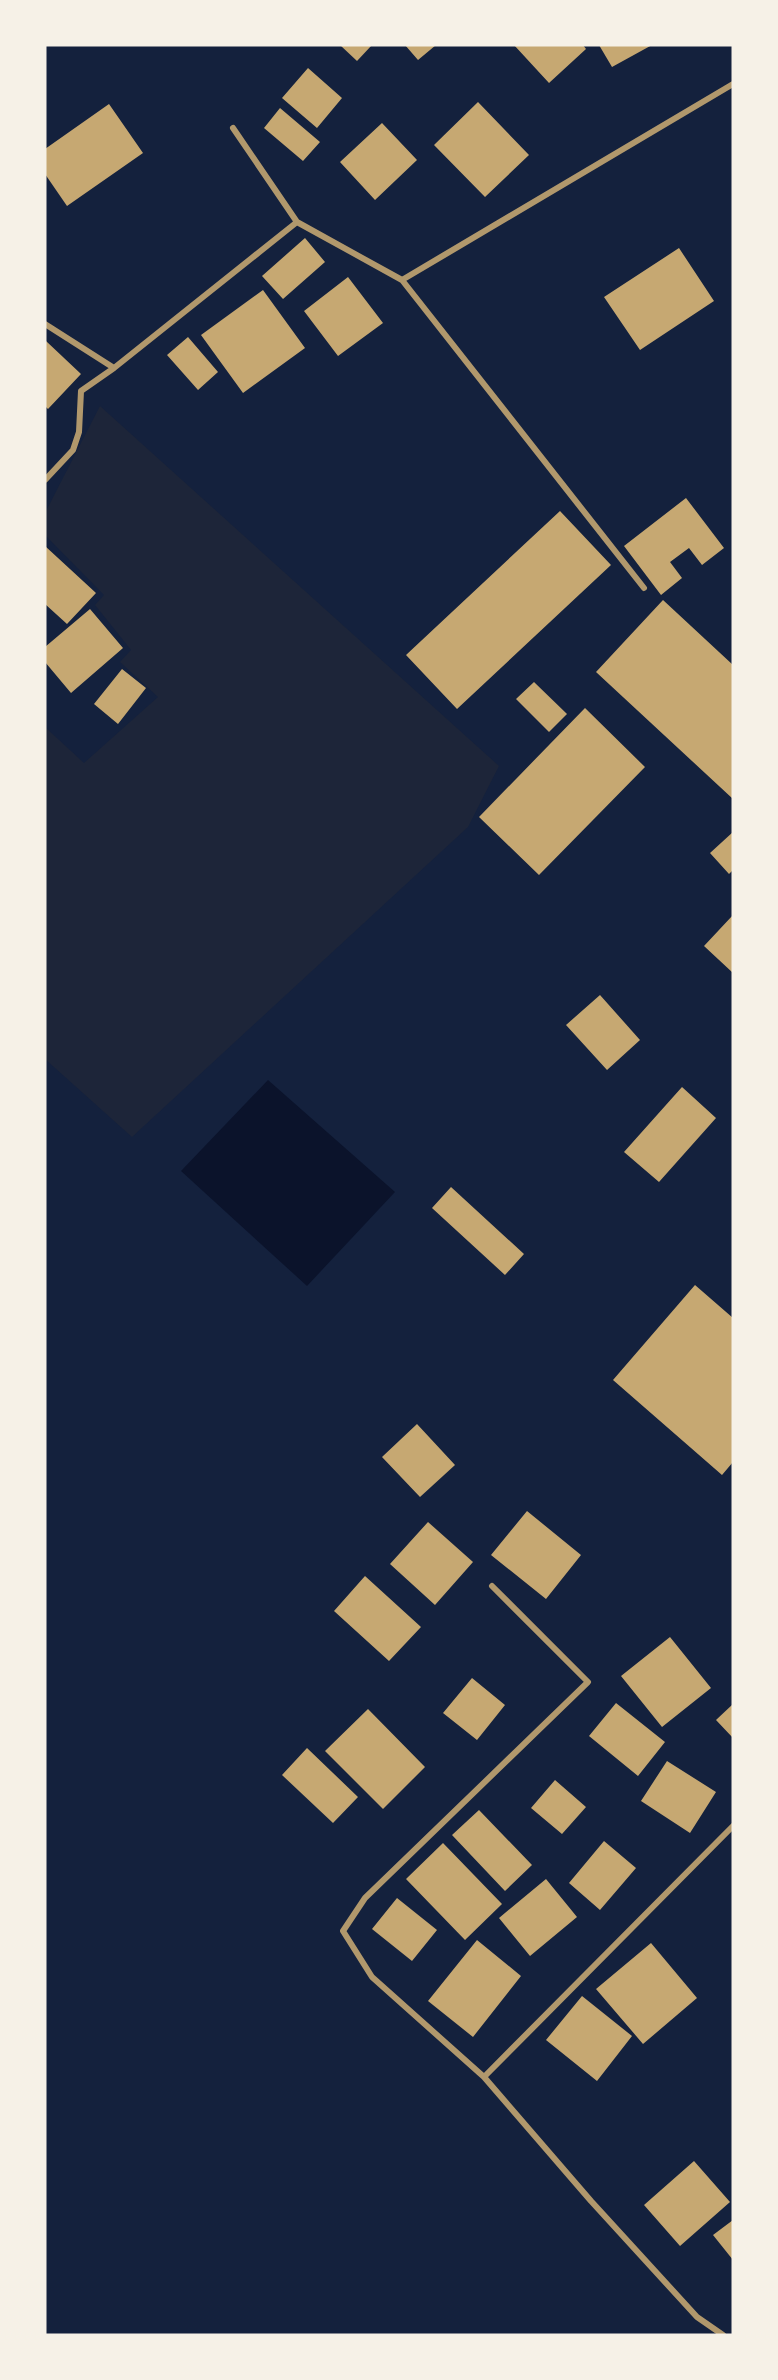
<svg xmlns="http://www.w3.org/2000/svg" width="778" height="2380" font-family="'Open Sans',sans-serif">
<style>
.green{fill:#1d2539}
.water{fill:#0b132b}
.building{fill:#c6a872}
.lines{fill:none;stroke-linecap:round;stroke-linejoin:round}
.minor{stroke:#b1986c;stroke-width:6}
</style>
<rect width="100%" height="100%" fill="#14213d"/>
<path class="green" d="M100 406 499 766 468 827 132 1137 45 1059V727L84 763 158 697 120 662 131 650 95 605 104 595 45 535V513Z"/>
<path class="water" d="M268 1080 395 1192 307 1286 181 1171Z"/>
<path class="building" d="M340 45H372L357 61Z
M405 45H436L418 60Z
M514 45H583L586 49 549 83Z
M599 45H652L612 67Z
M308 68 342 98 317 128 282 98Z
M478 102 529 155 485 197 434 145Z
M109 104 143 153 67 206 45 174V149Z
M280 108 320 142 303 161 264 128Z
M382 123 417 160 375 200 340 162Z
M305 238 325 262 283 299 262 276Z
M679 248 714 301 640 350 604 297Z
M348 277 383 323 338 356 304 311Z
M263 290 305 348 243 393 201 335Z
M188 337 218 372 198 390 167 355Z
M46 341 81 374 48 409 45 406Z
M686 498 724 548 702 565 689 548 670 562 682 578 661 595 624 546Z
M560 511 611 565 457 709 406 655Z
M45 546 96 593 67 624 45 604Z
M663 600 733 665V799L596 672Z
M90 609 123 648 71 693 45 662V647Z
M122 669 146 688 118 724 94 704Z
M534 682 567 714 549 732 516 699Z
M585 708 645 767 539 875 479 817Z
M733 832V870L729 874 710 853Z
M733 915V973L704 946Z
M600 995 640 1040 607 1070 566 1025Z
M682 1087 716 1118 659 1182 624 1152Z
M451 1187 524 1254 505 1275 432 1208Z
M695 1285 733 1318V1462L722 1475 613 1380Z
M417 1424 455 1465 420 1497 382 1457Z
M527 1511 581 1555 546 1599 491 1555Z
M428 1522 473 1562 435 1605 390 1564Z
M365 1576 421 1627 389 1661 334 1611Z
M670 1637 711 1688 662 1727 621 1676Z
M472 1678 505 1705 477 1740 443 1713Z
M616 1703 665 1742 638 1776 589 1736Z
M733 1704V1738L716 1720Z
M368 1709 425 1767 383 1809 325 1751Z
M307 1748 358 1797 333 1823 282 1775Z
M667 1761 716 1792 690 1833 641 1801Z
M555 1780 586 1807 562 1834 531 1808Z
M479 1810 532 1865 505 1891 452 1835Z
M604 1841 636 1868 600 1910 569 1883Z
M443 1843 502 1904 465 1940 406 1879Z
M546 1879 577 1917 530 1956 499 1918Z
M397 1898 437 1930 412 1961 372 1929Z
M477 1940 521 1976 473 2037 428 2001Z
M651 1943 697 1998 643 2044 596 1989Z
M582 1996 632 2036 597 2081 546 2040Z
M694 2161 730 2202 680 2246 644 2205Z
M733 2220V2260L713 2235Z"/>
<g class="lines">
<path class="minor" d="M233 128 297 222 402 280 644 588
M402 280 733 84
M45 324 114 368 297 222
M45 480 73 450 79 432 81 391 114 368
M492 1586 588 1682 365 1898 343 1931 372 1977 484 2077 591 2201 697 2317 723 2335
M484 2077 733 1826"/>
</g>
<rect width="778" height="2380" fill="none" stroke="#f6f1e7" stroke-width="93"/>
</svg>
